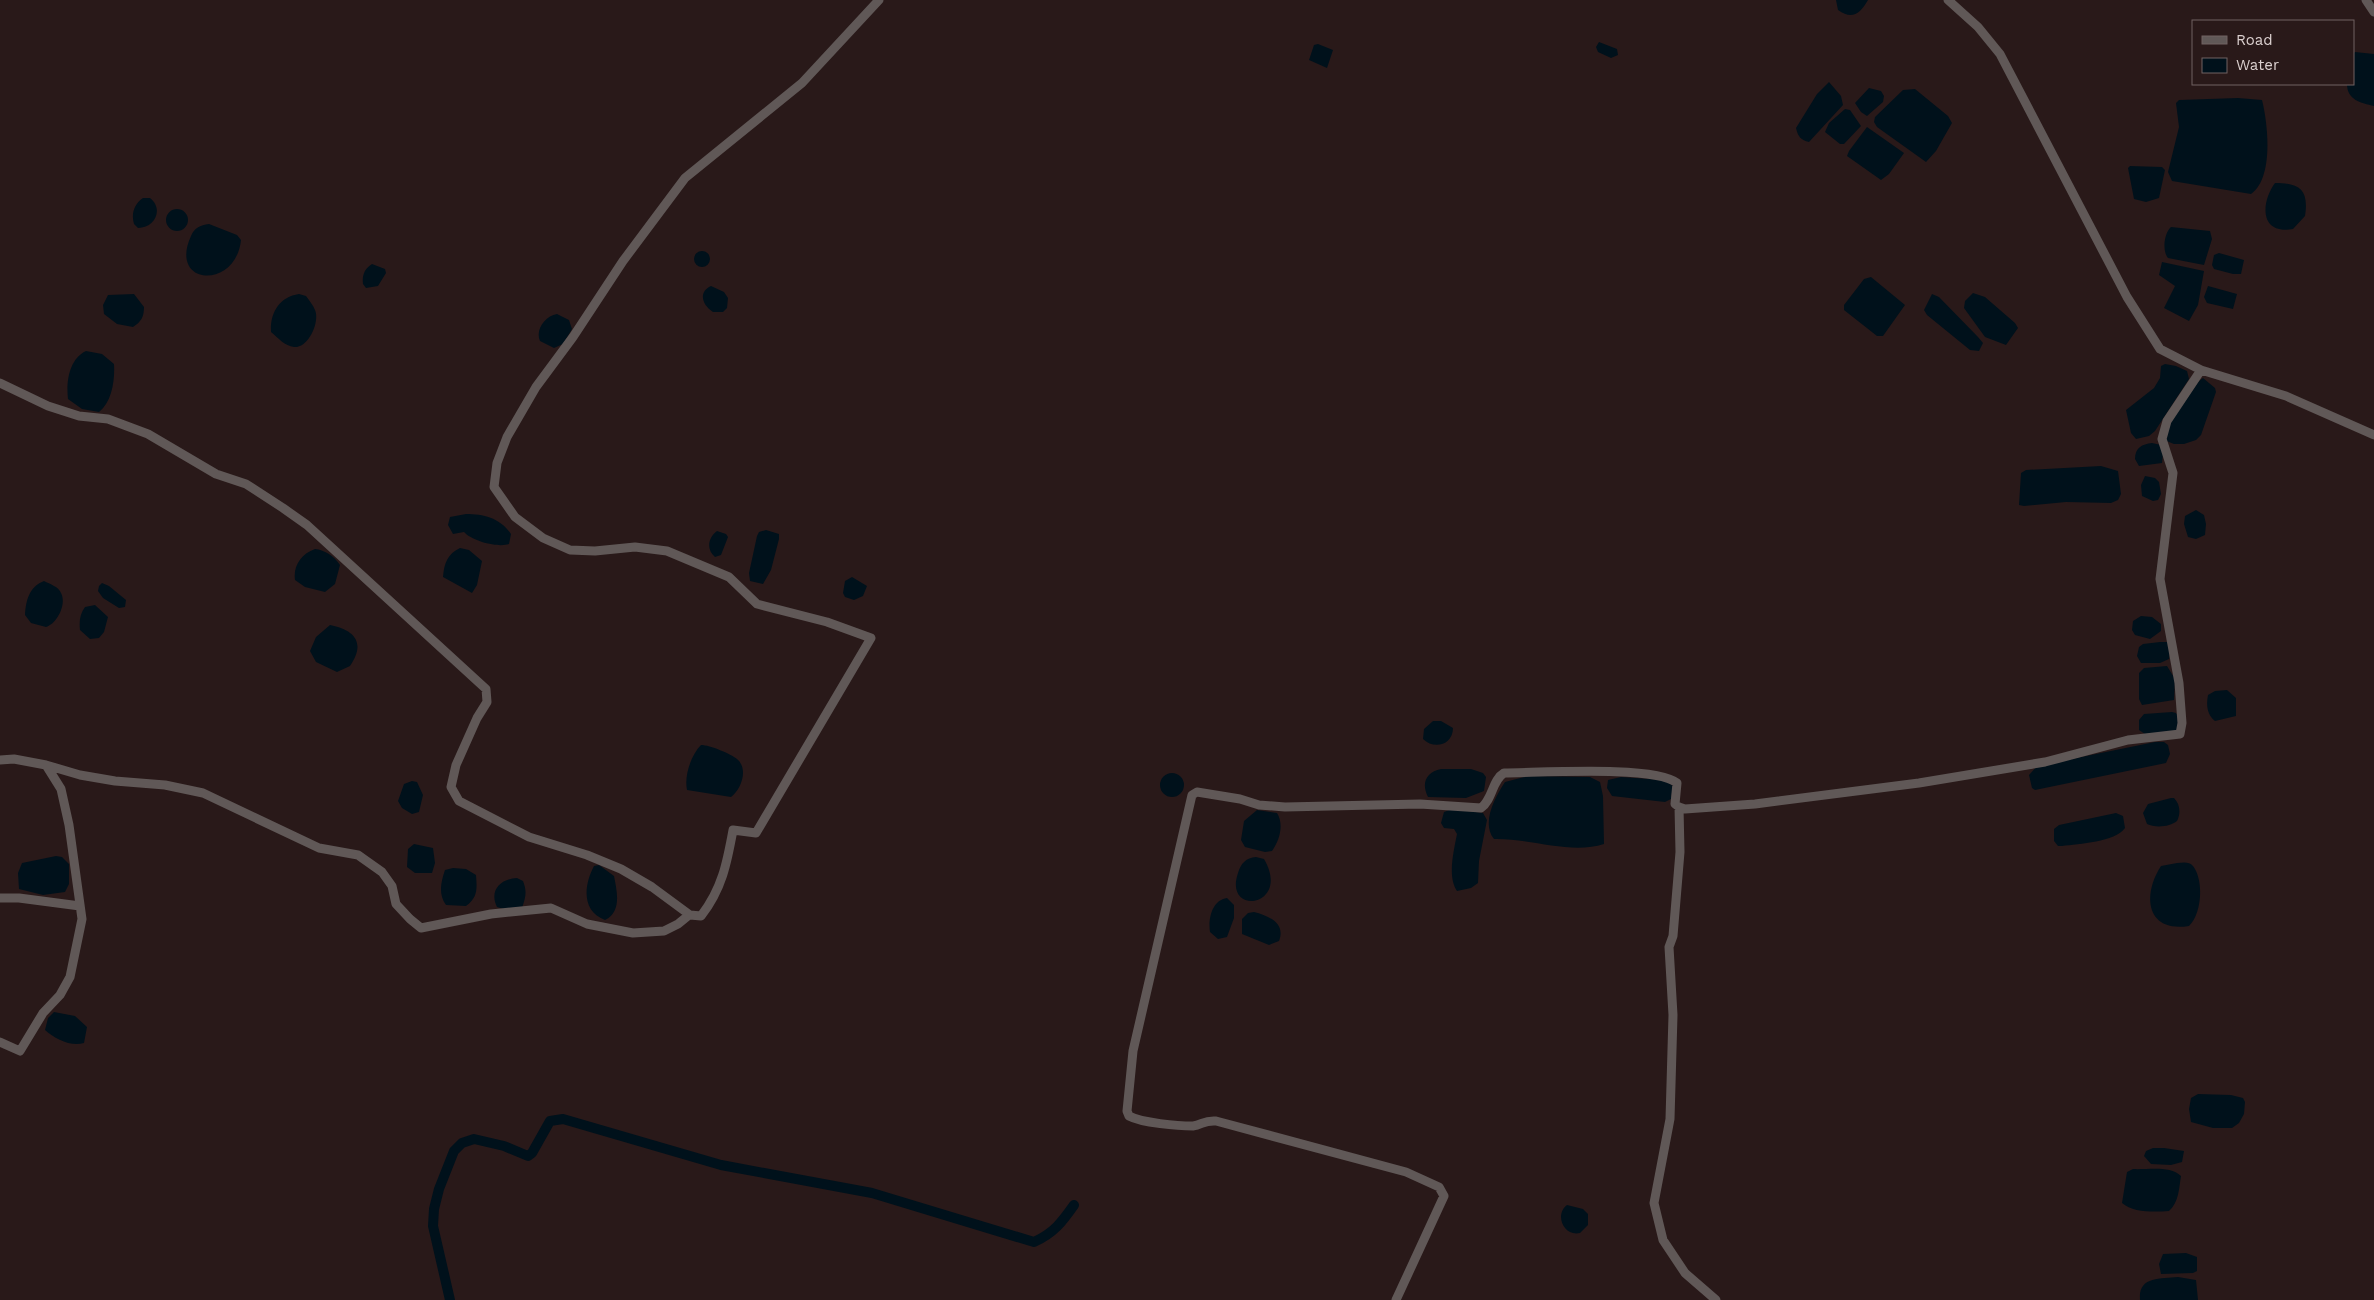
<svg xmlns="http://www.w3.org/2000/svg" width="2374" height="1300" font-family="'Work Sans',sans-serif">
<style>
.water{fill:#00111b}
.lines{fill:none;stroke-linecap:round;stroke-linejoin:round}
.canal{stroke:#00111b;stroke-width:10}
.minor{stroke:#605857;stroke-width:9}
</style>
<rect width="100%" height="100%" fill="#291919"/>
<path class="water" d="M1836 0H1868C1860 14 1852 20 1838 10Z
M1599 42 1617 49 1618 55 1611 58 1598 52 1596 47Z
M1318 44 1333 50 1327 68 1309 60 1314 45Z
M2355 52 2374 54V106C2361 103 2347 100 2347 84H2353V54Z
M1829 82 1841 96 1843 105 1809 142C1801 140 1798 137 1796 128L1817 94Z
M1869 88 1881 91 1884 96 1883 102 1867 116 1861 112 1855 103Z
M1915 89 1948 116 1952 123 1936 151 1926 162 1877 127 1874 122 1875 117 1903 90Z
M2238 98 2262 100C2268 124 2274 178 2251 194L2172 181 2168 172 2179 127 2176 103 2179 100Z
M1845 109 1850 110 1861 126 1844 144H1840L1825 132 1829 123Z
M1867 127 1904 153 1889 174 1881 180 1847 156 1849 151Z
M2130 166 2162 167 2165 170 2159 198 2146 202 2134 199 2128 168Z
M2275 183C2300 183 2309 190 2305 216L2293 229C2259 235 2261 202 2275 183Z
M143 198H150C164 209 155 228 138 228L134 224C131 214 134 204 143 198Z
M166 220a11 11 0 1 1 22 0a11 11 0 1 1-22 0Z
M209 224 237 235 241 240C236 290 168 286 191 236 194 228 200 225 209 224Z
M2171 227 2210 231 2212 239 2204 265 2168 258C2162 251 2164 233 2171 227Z
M694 259a8 8 0 1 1 16 0a8 8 0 1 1-16 0Z
M2219 253 2244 260 2241 274H2233L2214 269 2212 265 2214 255Z
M2162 262 2204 271 2198 305 2189 321 2164 308 2175 286 2159 275Z
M372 264 385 269 386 273 378 286 366 288 363 284C362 276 364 269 372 264Z
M1871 277 1905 305 1883 336H1877L1844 310V305L1864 279Z
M711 286 724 292 728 298 727 308 723 312H713C702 305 698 292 711 286Z
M2208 286 2237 294 2233 309 2207 303 2204 297Z
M1973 293 1985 297 2015 323 2018 328 2006 345 1985 337 1964 308 1965 301Z
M134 294 144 307C144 317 141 322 133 327L117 324 104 314 103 305 108 295Z
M299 294 306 296C309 300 313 305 315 310 320 321 309 348 294 347 285 346 278 338 271 332 270 313 279 297 299 294Z
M1932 294 1939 297 1978 337 1983 343 1979 351 1970 350 1927 315 1924 310Z
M557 314 569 320 572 329 563 344 554 348 540 341C535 330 545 316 557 314Z
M86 351 102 354 114 364C115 380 112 402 99 412L82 409 68 399C66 382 69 359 86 351Z
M2165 364 2176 366 2187 371 2189 379 2155 431 2149 436 2136 439 2131 433 2126 410 2154 388 2160 378 2161 366Z
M2203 378 2215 388 2216 392 2201 435 2196 440 2184 444H2174L2164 440 2169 424 2199 381Z
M2152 443 2161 445 2163 454 2162 463 2139 466 2135 459C2135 448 2142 444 2152 443Z
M2101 466 2118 471 2121 494 2118 500 2111 503 2066 502 2024 506 2019 505 2021 473 2026 470Z
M2145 476 2155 478 2159 482 2161 494 2158 500 2153 501 2142 496 2141 485Z
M2196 510 2204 515 2206 524 2205 535 2196 539 2188 537 2184 524 2185 516Z
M466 514C484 514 500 518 511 534L509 544C498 548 472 541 464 532L453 534 448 525 450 517Z
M766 530 779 534V539L771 570 763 584 750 581 749 573 757 536 759 532Z
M717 531 726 534 728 537 721 555 715 557C706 549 708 538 717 531Z
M460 548 469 550 482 561 477 585 472 593 443 577C444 564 447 554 460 548Z
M315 549C325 550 334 556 340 565L335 584 325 592 305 587 295 580C293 566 301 554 315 549Z
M852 577 867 586 863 596 854 600 845 597 843 593 845 581Z
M44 581C50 584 59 587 61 593 67 604 57 624 46 627L31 623 25 615C26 600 29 587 44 581Z
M102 583 109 586 126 600 125 607 119 608 103 598 98 591 99 586Z
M95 605 108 617 104 632 99 638 90 639 80 630C79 621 80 614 85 607Z
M2141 616 2152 617 2161 624V631L2150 639 2135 635 2132 630 2133 621Z
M330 625C355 630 366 643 350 666L337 672 316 662 310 651 316 637Z
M2160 642H2168L2170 651 2169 659 2160 663H2141L2137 656 2139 647 2143 644Z
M2167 666 2175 679 2174 700 2142 705 2139 699V673L2144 668Z
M2227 690 2236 698V716L2215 721C2207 715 2206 705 2208 695L2215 691Z
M2172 712 2176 713 2178 716V728L2175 731 2145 734 2139 730V720L2144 714Z
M1433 721H1441L1453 728C1453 745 1434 750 1423 739L1424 729Z
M2155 742H2164L2168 745 2170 754 2166 763 2035 790 2032 788 2029 775 2037 766Z
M701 745C710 745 731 754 737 759 749 769 741 790 731 797L687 790C684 776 691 755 701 745Z
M1441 769H1471L1483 773 1486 777 1484 791 1466 798 1428 797C1421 783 1426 772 1441 769Z
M1160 785a12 12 0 1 1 24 0a12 12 0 1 1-24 0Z
M1528 776 1590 777 1600 782 1603 796 1604 844C1571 855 1529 838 1494 839 1481 823 1495 797 1505 782Z
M1621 777 1664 780 1673 786 1671 799 1665 802 1612 796 1607 788 1608 780Z
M412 781 417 782 423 795 419 812 412 814 402 808 398 801 404 784Z
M2171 798H2174C2180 804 2181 813 2177 821 2170 827 2155 828 2147 824L2143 813 2148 804Z
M1452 809 1483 813 1487 820 1479 861 1478 883 1471 888 1457 891C1447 877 1454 850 1457 834L1454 829 1444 828 1441 823 1444 812Z
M1257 810 1277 813C1284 824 1280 840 1272 851L1265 852 1245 847 1241 840 1244 821Z
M2116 813 2123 816 2125 828C2115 842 2079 844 2062 846H2058L2054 841V829L2059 825Z
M414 844 433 848 435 863 432 873H415L407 867 408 849Z
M56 856 62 857 69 864V884L65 892 43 895 19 889 18 873 22 863Z
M1256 857 1264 859C1292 907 1223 917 1238 873 1241 863 1246 858 1256 857Z
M2177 863C2182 863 2189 861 2193 866 2204 880 2202 914 2189 926 2146 933 2142 895 2161 866Z
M599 865 614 876C617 891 622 912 605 920 581 911 584 885 594 866Z
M453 868 466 869 476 875C477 889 478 897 466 906L446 905C438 894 441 882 445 870Z
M517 878 523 881C527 891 526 897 522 908L507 910 497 907C489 891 500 879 517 878Z
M1227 898 1234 905V918L1227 937 1218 939 1210 932C1208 919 1212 900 1227 898Z
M1254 912C1269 916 1286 923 1279 941L1269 945 1242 934V919L1248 913Z
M54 1012 75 1016 87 1027 84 1043C71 1047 55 1039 45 1030L48 1018Z
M2198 1094 2231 1095 2243 1098 2245 1102 2244 1114 2239 1123 2232 1128H2213L2191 1122 2189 1109 2191 1098Z
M2153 1148H2164L2184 1151 2182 1162 2171 1165 2151 1164 2144 1156 2146 1151Z
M2133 1169C2147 1170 2170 1165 2181 1176 2179 1188 2179 1202 2169 1211 2155 1212 2133 1213 2122 1203L2127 1172Z
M1567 1205 1583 1209 1588 1214V1225L1580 1233C1564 1237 1554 1215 1567 1205Z
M2186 1253 2197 1257V1271L2193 1273 2161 1274 2159 1264 2163 1254Z
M2178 1277 2196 1280 2198 1300H2140C2138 1276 2160 1279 2178 1277Z"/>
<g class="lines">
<path class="canal" d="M450 1300 433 1226 434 1209 439 1189 454 1151 462 1143 474 1139 504 1146 528 1156 532 1153 550 1121 563 1119 721 1165 872 1193 1034 1242C1054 1233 1062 1222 1074 1205"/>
<path class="minor" d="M1948 0 1978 27 2000 54 2127 297 2160 349 2201 370 2286 396 2374 435
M2366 0 2374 12
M0 383 48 406 79 416 108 419 148 434 216 474 246 484 283 508 307 525 486 689 487 702 477 718 456 765 451 787 459 801 529 837 587 855 621 869 652 887 690 915 701 916C722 889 727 863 733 830L756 833 871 638 827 622 757 604 729 577 667 551 635 547 595 551 570 550 543 538 515 517 494 487 497 463 507 437 536 387 573 337 623 261 685 178 802 83 879 0
M0 760 14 759 46 765 61 789 69 825 82 919 70 977 60 995 43 1013 20 1051 0 1042
M46 765 80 775 115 781 165 785 203 793 319 848 358 855 382 872 392 886 396 904 410 919 421 928 491 914 551 908 587 924 633 933 664 931 678 924 689 915
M1679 807 1680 852 1673 936 1669 947 1673 1015 1670 1119 1654 1203 1663 1240 1685 1273 1716 1300
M0 898H19L80 906
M1396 1300 1444 1196 1439 1187 1406 1172 1216 1121C1204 1120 1202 1125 1193 1126 1178 1126 1142 1123 1129 1116L1127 1111 1133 1051 1192 795 1197 792 1240 799 1259 805 1285 807 1420 804 1481 808C1493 799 1492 780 1504 773 1537 773 1656 765 1677 783L1675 804 1679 807 1685 809 1755 804 1919 783 2045 762 2128 740 2180 734 2182 723 2179 683 2160 579 2173 473 2162 439 2167 421 2201 370"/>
</g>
<rect x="2192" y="20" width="162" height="65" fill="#291919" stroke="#706262"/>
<rect x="2202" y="36" width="25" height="8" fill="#605857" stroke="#706262"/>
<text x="2236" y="45" font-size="15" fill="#dbd0cf">Road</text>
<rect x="2202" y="58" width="25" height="15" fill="#00111b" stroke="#706262"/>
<text x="2236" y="70" font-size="15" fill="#dbd0cf">Water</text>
</svg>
